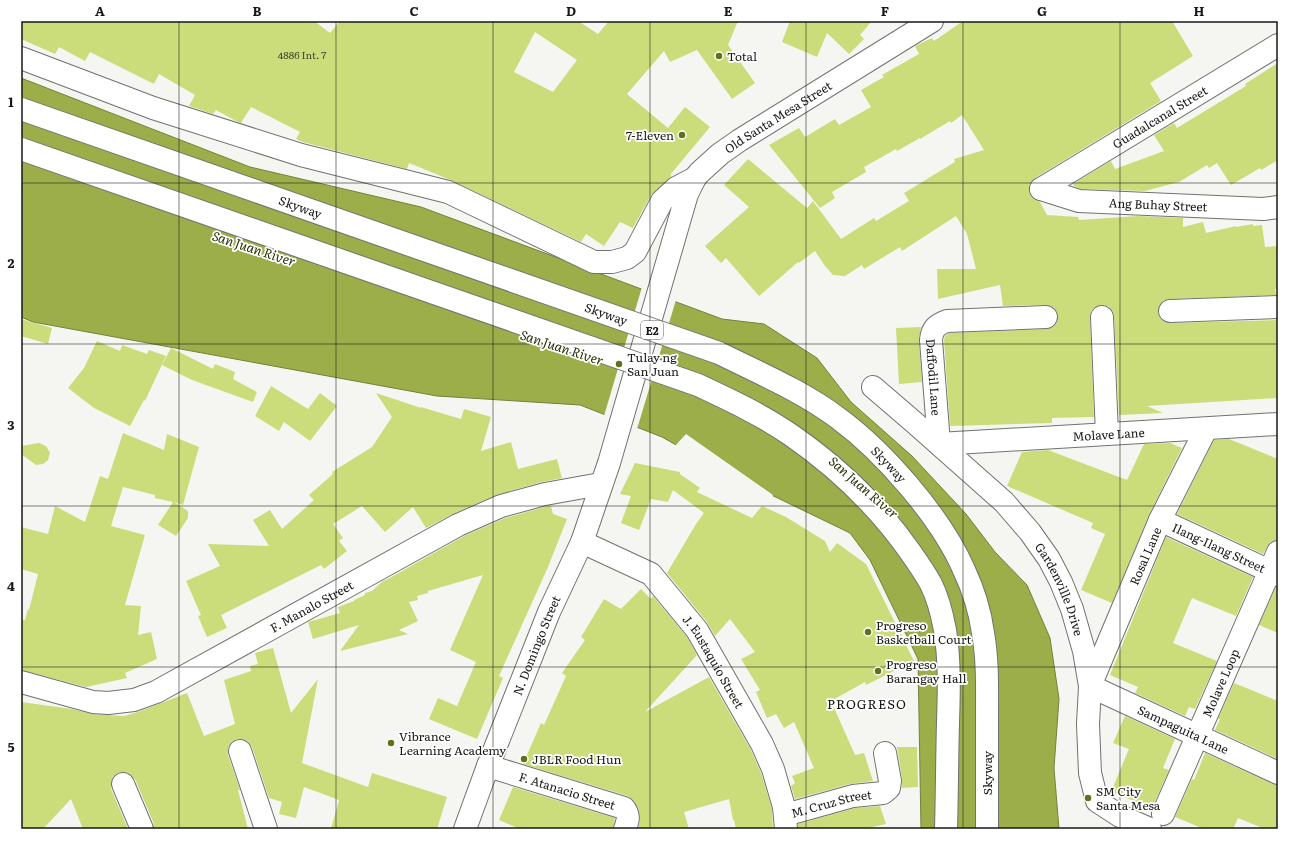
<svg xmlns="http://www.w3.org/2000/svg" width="1299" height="850" font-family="Literata,serif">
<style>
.water{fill:#9cae4a;stroke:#74813a}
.pier{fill:#f5f6f2}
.building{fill:#cadd7a;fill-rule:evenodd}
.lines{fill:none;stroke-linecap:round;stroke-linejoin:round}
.minor-casing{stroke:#71726f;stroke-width:24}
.major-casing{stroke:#71726f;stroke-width:24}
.minor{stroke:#fff;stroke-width:22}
.major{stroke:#fff;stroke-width:22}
.highway-bridge-casing{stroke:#71726f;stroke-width:24;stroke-linecap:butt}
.highway-bridge{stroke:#fff;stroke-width:22}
.grid{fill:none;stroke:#171716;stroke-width:1;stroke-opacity:0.55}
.poi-dot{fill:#62701b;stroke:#fff;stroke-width:1.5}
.labels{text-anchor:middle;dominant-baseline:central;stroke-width:3.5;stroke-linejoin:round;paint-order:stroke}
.number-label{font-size:10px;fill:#44482f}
.shield{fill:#fff;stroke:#5d5d5c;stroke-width:1}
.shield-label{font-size:11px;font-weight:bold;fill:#171716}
.poi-label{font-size:12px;fill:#171716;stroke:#fff;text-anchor:start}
.street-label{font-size:12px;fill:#171716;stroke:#fff}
.water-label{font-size:13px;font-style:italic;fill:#282f04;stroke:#fff}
.neighbourhood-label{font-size:13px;letter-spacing:1px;fill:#171716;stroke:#fff}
.neatline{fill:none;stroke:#171716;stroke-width:1.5}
.grid-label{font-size:13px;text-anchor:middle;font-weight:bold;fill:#171716}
</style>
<rect width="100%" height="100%" fill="#f5f6f2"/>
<path class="water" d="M21 78 250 167 421 207 722 319 764 324 817 358 851 402 912 456 966 514 995 552 1027 585 1050 638 1059 699 1054 768 1059 829H921L918 659 870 560 850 533 726 473 662 437 580 405 437 396 33 322 21 317Z"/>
<path class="pier" d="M642 287 676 300 637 429 604 416Z
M686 434 773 495 772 497 725 475 675 446Z"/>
<path class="building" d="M21 21H314L330 33 340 21H578L598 34 609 21H738L728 45 755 83 732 99 697 50 670 62 664 51 627 94 668 128 685 107 710 127 670 175 672 176 651 195 633 228 620 222 604 246 586 234 581 242 453 181 409 163 407 169 303 142 296 139 300 132 251 107 241 123 236 121 216 110 213 114 189 106 195 95 159 74 154 84 90 52 85 61 59 47 55 54 21 39ZM535 32 577 60 553 92 514 72Z
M790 21H872L860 35 864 39 849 54 827 33 817 57 782 42Z
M963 21H1172L1193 56 1150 83 1161 101 1035 178 1029 185V192L1032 198 1040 202 1047 215 1078 217 1079 220 1138 216 1183 218V227L1203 222 1206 233 1236 226V227L1253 224V226L1262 225 1265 247 1278 246V288L1275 289 1276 295 1170 299 1164 300 1159 305 1158 312 1160 318 1164 322 1170 323 1277 320 1278 398 1147 406 1163 413 1119 415 1114 316 1113 311 1108 306 1101 305 1095 307 1091 311 1090 318 1094 417 1052 418V423L950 426 944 340 945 336 950 333 1046 329 1053 327 1057 323 1058 317 1056 310 1052 306 1046 305 1003 306 1000 285 938 299 937 269H976L967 234 956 216 902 251 900 247 864 269 862 265 845 276 833 275 825 266 815 251 799 263 798 262 759 296 726 258 721 263 705 246 749 207 724 185 748 159 807 208 813 201 841 239 874 218 876 221 909 201 904 193 955 162 954 159 984 150 962 115 951 123 950 121 920 139V138L897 151 896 149 864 167 866 172 832 192 835 198 820 208 769 145 799 128 805 137 835 119 839 125 871 107 861 90 884 77 882 75 919 54 915 46 932 38 934 41Z
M1278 63V160L1261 170 1260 168 1231 185 1217 163 1209 168 1207 165 1179 182 1145 191 1081 189 1074 186 1073 184 1111 161 1115 169 1164 151 1154 135 1174 123 1177 128 1246 86 1245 84Z
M21 319 52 328 48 344 21 336Z
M921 327 919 341 922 382 899 384 896 328Z
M97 341 120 351 122 345 147 354 149 350 166 356 145 401 144 400 130 426 94 408 68 388 84 368Z
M171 348 213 369 215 364 235 372 233 379 257 392 253 402 192 380 162 365Z
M271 386 308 409 320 393 337 406 310 441 284 422 279 431 255 416Z
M376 393 421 408V407L461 419 464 409 491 417 481 451 511 442 518 469 557 459 562 478 542 482 496 495 453 514 426 528 413 507 385 532 362 506 333 524 343 538 339 541 347 551 324 569 321 565 221 615 227 628 207 637 198 616 201 615 186 581 220 566 208 544 269 546 253 520 270 510 282 529 314 500 309 495 333 474 332 472 372 447 392 417Z
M123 433 164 450 167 434 199 447 183 505 174 502 188 511V518L176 536 158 525 173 502 155 498V495L123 487 111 526 145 535 125 605 141 606 138 635 151 632 157 659 125 673 127 678 86 687 21 670V620H25L28 609 29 610 38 574 21 569V527L48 534 55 506 85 522 100 476 108 479Z
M1229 439 1278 459V540L1270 542 1263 554 1177 514 1214 440Z
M39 443 46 446 50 453 49 456 48 460 43 464 36 465 21 454V446Z
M1170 443 1182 448 1149 515 1112 603 1081 590 1105 534 1091 528 1093 523 1007 486 1022 452 1048 450 1127 480 1144 444Z
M635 463 680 472V474L700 488 697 492 752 518 762 506 786 517 825 541 830 552 837 543 866 564 914 661 866 685 865 682 831 701 855 755 864 753 873 781 850 784 795 799 791 786 795 783 792 776 814 768 794 722 784 728 776 714 767 718 756 692 760 690 741 659 755 652 730 619 715 636 707 622 667 573 696 524 704 513 673 490 668 502 651 499 639 530 621 523 631 496 620 494Z
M548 506H551L553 514 567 519 548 567 499 676 503 678 477 739 429 719 438 698 457 706 476 662 450 650 483 575 428 591V593L417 596 418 600 409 602 418 621 399 630 408 634 340 651 359 625 313 639 308 622 340 613 338 607 354 601V600L365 595V593L372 591 383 581 388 579 464 536 505 518Z
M1166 537 1253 577 1236 616 1192 598 1173 643 1217 661 1195 709 1189 707 1185 716 1135 693 1138 687 1110 675Z
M1276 587H1278V633L1259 625Z
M641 589 651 599 653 596 687 637 697 655 645 712 709 677 751 750 761 773 772 809 773 829H736L734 820H733L729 799 684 812 689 829H638L640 820 639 810 634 801 628 796 523 764 541 723 544 725 566 676 562 673 585 640 581 637 604 599 621 609Z
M273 648 291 713 318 679 302 763 368 787 372 773 447 797 437 829H331L339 800 304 787 296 818 279 814 282 802 269 798 252 747 248 741 242 739H236L231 742 228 748V755L240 790H238L248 829H154V824L135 779 130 774 124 772 118 773 113 776 111 783V789L128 829H83L71 799 43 829H21V702L72 709 92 714 124 716 138 712 187 693 204 736 235 724 224 680 251 671 250 666 258 664 255 653Z
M1234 683 1278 701V759L1215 730 1220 719H1218Z
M1125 716 1175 739 1163 768 1169 770 1152 808 1111 792 1129 749 1113 743Z
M897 747H917L918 787 902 788V779Z
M1205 753 1273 784 1278 785V829H1265L1238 818 1233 829H1204L1175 817 1192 779 1194 780Z
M513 787 615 818 613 829H520L499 820Z
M880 806 886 824 864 829H798V824L855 808Z"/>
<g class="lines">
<defs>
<g id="minor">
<path d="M21 58 153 108 301 155 448 192 594 262H612L627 258 635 252 662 201 676 188 695 178"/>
<path id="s1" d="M1041 189 1278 45"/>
<path id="s2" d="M1041 189 1079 201 1263 209 1278 207"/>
<path d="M1170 311 1278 307"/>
<path id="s3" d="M1046 317 947 321C936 325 932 329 931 340L939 444 1278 424"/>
<path d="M1102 317 1107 434"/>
<path id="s4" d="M873 387 916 424 1004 502 1030 532 1049 559 1061 582 1072 609 1084 651 1090 686 1088 724 1090 773 1097 801 1120 816 1150 829"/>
<path id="s5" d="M1206 429 1160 520 1090 686 1278 773"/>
<path id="s6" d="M1160 520 1278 575"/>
<path id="s7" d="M582 542 651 574 697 630 762 744 773 769 784 807 786 829"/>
<path id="s8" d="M21 682 93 702 108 703 134 700 156 692 458 525 501 506 545 494 595 485 600 487"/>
<path d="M240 751 266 829"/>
<path id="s9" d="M488 766 624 808C630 816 628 820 625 829"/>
<path d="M123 784 142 829"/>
<path id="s10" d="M1163 814 1278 552"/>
<path id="s11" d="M785 815 853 796 883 793 889 788 890 781 885 753"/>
</g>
<g id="major">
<path id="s12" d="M465 829 488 766 549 612 582 542 609 463 687 194 695 178 699 173 720 154 740 140 932 21"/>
</g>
</defs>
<use href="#minor" class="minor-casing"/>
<use href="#major" class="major-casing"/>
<use href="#minor" class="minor"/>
<use href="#major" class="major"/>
<defs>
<g id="highway-bridge">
<path id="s13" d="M21 109 719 353C759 373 802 391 838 418 884 452 941 517 964 570 973 589 980 611 983 633 988 661 987 689 987 717 987 755 987 792 987 829"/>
<path d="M21 149 698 385C730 400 762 415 791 435 837 467 879 507 911 553 918 563 925 573 931 584 938 598 942 614 945 630 950 661 949 692 948 723 947 759 947 794 946 829"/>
</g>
</defs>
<use href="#highway-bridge" class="highway-bridge-casing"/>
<use href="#highway-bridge" class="highway-bridge"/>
</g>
<path class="grid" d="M179 21V829M336 21V829M493 21V829M650 21V829M806 21V829M963 21V829M1120 21V829M21 183H1278M21 344H1278M21 506H1278M21 667H1278"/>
<g class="poi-dot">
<circle cx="719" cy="56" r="4"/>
<circle cx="682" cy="135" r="4"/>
<circle cx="619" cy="364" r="4"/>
<circle cx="868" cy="632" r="4"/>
<circle cx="878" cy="671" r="4"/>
<circle cx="391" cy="743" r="4"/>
<circle cx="524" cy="759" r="4"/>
<circle cx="1088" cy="798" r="4"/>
</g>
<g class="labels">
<g class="number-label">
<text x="302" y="54">4886 Int. 7</text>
</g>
<rect class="shield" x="641" y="321" width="22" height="18" rx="3"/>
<g class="shield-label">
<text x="652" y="330">E2</text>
</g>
<g class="poi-label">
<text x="727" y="56">Total</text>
<text x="674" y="135" text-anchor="end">7-Eleven</text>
<text x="627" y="357">Tulay ng<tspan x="627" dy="14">San Juan</tspan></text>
<text x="876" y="625">Progreso<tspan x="876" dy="14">Basketball Court</tspan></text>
<text x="886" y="664">Progreso<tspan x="886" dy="14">Barangay Hall</tspan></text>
<text x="399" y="736">Vibrance<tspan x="399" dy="14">Learning Academy</tspan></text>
<text x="532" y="759">JBLR Food Hun</text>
<text x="1096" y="791">SM City<tspan x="1096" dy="14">Santa Mesa</tspan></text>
</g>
<g class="street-label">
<text stroke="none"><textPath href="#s12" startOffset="795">Old Santa Mesa Street</textPath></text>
<text stroke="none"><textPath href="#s1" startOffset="139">Guadalcanal Street</textPath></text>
<text stroke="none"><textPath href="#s2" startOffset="119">Ang Buhay Street</textPath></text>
<text stroke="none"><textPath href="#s13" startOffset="296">Skyway</textPath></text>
<text stroke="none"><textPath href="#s13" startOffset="620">Skyway</textPath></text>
<text stroke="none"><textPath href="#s3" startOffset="163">Daffodil Lane</textPath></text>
<text stroke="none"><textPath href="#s3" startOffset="400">Molave Lane</textPath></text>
<text stroke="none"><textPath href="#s13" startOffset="944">Skyway</textPath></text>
<text stroke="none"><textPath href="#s6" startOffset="65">Ilang-Ilang Street</textPath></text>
<text transform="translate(1145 556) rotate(-67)">Rosal Lane</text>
<text stroke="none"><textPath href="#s4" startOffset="279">Gardenville Drive</textPath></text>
<text stroke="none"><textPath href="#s8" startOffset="317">F. Manalo Street</textPath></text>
<text stroke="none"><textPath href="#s12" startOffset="197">N. Domingo Street</textPath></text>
<text stroke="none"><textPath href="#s7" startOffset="184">J. Eustaquio Street</textPath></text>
<text stroke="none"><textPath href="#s10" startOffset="143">Molave Loop</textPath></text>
<text stroke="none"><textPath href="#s5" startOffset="385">Sampaguita Lane</textPath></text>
<text transform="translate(987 773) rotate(-90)">Skyway</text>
<text stroke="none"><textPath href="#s9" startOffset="83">F. Atanacio Street</textPath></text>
<text stroke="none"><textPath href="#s11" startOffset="48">M. Cruz Street</textPath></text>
</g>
<g class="water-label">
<text transform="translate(254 248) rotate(18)">San Juan River</text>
<text transform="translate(562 347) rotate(18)">San Juan River</text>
<text transform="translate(864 487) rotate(41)">San Juan River</text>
</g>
<g class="neighbourhood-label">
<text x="867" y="703">PROGRESO</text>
</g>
</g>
<rect width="1299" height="850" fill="none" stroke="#ffffff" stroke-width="44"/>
<rect x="22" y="22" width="1255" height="806" class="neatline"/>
<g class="grid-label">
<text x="100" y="16">A</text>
<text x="257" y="16">B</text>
<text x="414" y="16">C</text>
<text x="571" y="16">D</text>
<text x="728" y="16">E</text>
<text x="885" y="16">F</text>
<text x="1042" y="16">G</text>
<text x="1199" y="16">H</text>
<text x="11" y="107">1</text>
<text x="11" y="268">2</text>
<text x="11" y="430">3</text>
<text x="11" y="591">4</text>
<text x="11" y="752">5</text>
</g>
</svg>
